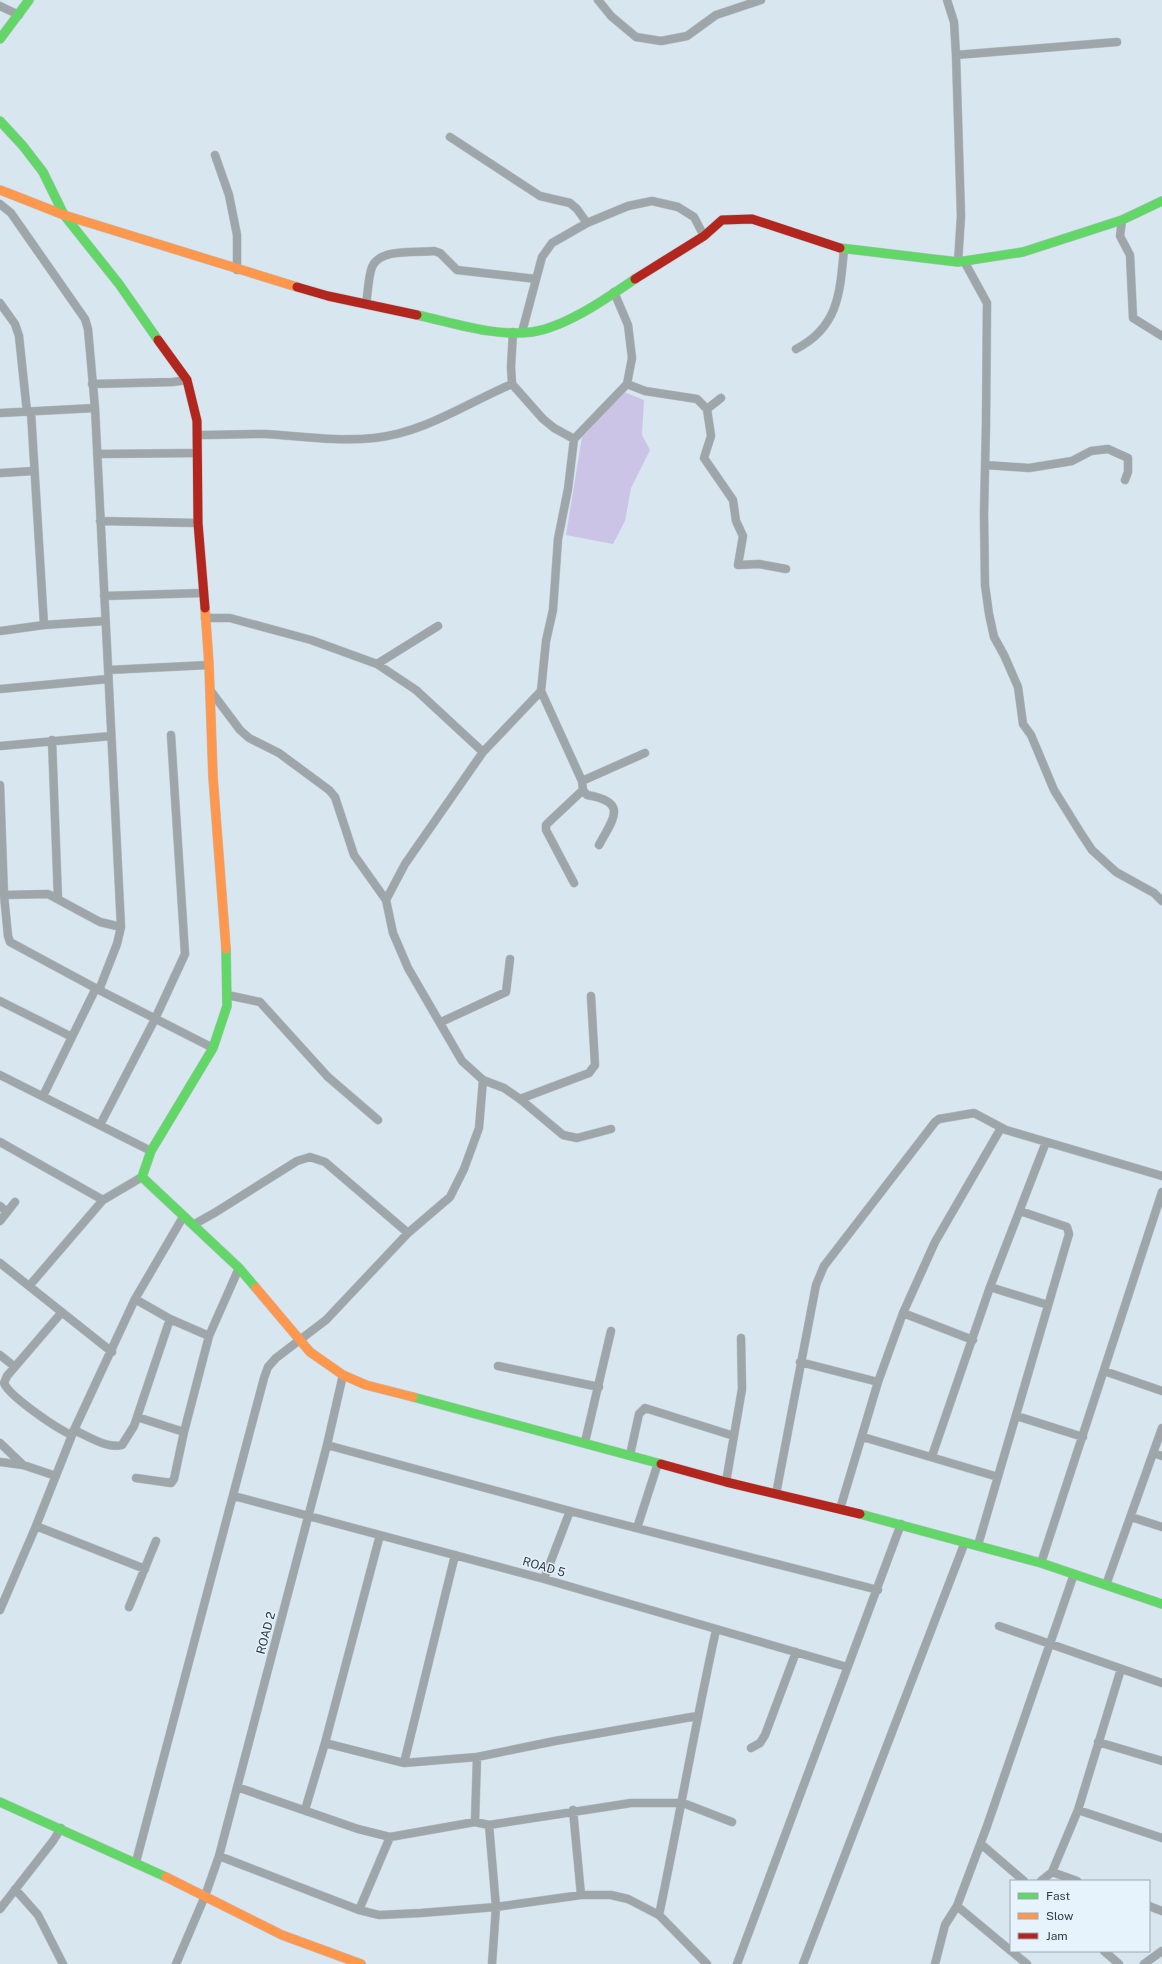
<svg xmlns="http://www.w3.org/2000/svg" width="1162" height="1964" font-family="'Public Sans',sans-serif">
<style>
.forest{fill:#cbc4e6}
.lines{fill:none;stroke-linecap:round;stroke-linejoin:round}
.street-casing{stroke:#b8c3cc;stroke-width:9}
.fast-casing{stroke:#b8c3cc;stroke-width:10}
.slow-casing{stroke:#b8c3cc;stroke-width:10}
.jam-casing{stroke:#b8c3cc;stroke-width:10}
.street{stroke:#9fa6a9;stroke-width:8}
.fast{stroke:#63d668;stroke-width:9}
.slow{stroke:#ff974d;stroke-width:9}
.jam{stroke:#b3261e;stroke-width:9}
.labels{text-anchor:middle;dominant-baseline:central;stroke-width:3;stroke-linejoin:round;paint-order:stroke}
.street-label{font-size:12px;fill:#2e3a44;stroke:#e6f2fc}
</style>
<rect width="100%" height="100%" fill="#d8e6f0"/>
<path class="forest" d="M624 392 644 400 642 435 650 450 631 488 625 521 613 544 566 535 582 437Z"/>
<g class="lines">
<defs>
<path id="street" d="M598 0 611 16 636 37 661 41 687 36 716 15 761 0
M947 0 954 22 956 55 961 216 958 262
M0 6 19 15
M956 55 1117 42
M450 137 540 196 570 203 577 209 587 223
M215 155 229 195 237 235V270
M0 204 11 213 85 319 88 329 95 408 121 927 117 944 99 990H95L43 1096
M1122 220 1120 236 1130 255 1133 318 1162 336
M964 261 987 303 986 425 984 514 985 585 989 614 994 637 1004 655 1018 687 1023 724 1031 735 1054 790 1082 835 1092 850 1116 872 1154 893 1162 901
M0 303 15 324 19 336 27 412
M366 304C368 293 368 278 372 267 380 248 415 253 434 251L440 253 457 270 536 279
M513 332 511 367 512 384 543 419 554 428 574 439
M522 332 542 257 552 243 587 223 628 206 652 201 678 207 694 217 704 236
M796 349C839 327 840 292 844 249
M92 384 173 382 187 380
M627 384 645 391 697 399 707 409 711 436 704 458 733 500 736 521 743 536 738 565 759 564 786 569
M707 409 721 398
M31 412 44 625
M0 413 95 408
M197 435C219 435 241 434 264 434 300 436 337 442 374 438 424 433 467 403 512 384
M97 454 197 453
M985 465 1029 468 1072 461 1091 451 1108 449 1128 458V472L1125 480
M0 473 34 471
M100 521 198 523
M104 596 202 593
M205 618H230L311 640 377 664 416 690 483 752
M0 631 44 625 105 621
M377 664 438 626
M108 670 209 665
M0 689 108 679
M210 690 240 730 249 738 279 753 329 790 335 797 354 855 386 900 393 933 408 968 462 1061 483 1080 504 1088 520 1099 563 1135 577 1138 611 1129
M52 740 58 899
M0 746 111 736
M582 781 645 753
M0 785 4 895 8 936 10 942 99 990 213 1048
M599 845C613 819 629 802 587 795L583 790 582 781 541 691 546 641 553 610 558 539 568 489 574 439 627 384 632 358 628 325 614 292
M574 883 546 830V825L550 821 583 790
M4 895 48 894 100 922 121 927
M386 900 405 864 483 752 541 691
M227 995 260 1002 328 1077 378 1120
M0 1001 72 1037
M441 1022 506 992 510 959
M0 1075 151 1151
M520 1099 589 1073 595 1065 591 996
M100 1125 155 1019 185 954 171 735
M0 1142 103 1200
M0 1206 7 1212
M0 1221 15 1202
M193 1225 216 1212 297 1161 310 1157 325 1162 408 1233
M0 1263 112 1352
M30 1285 103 1200 142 1177
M990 1287 1048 1305
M135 1299 170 1319 209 1336
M62 1312 7 1376 4 1383C9 1396 57 1429 72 1435
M903 1313 973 1340
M0 1355 15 1367
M800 1362 878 1382
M498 1366 599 1387
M1104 1371 1162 1391
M1017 1416 1083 1437
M137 1417 184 1432
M74 1430C88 1436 107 1449 122 1445L134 1426 170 1319
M863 1437 998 1477
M585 1442 611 1331
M0 1443 23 1465
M327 1445 570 1511 878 1590
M1154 1453 1162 1456
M630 1455 639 1414 645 1408 734 1436
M932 1456 990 1287 1046 1142
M0 1462 23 1465 56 1476
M136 1478 171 1483 174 1479 184 1432 209 1336 239 1268
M726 1482 742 1389 741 1338
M776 1494 816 1285 824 1266 935 1122 939 1119 974 1113 1006 1130 1162 1176
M234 1496 544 1579 847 1667
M840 1509 878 1382 903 1313 935 1242 1001 1128
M1131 1517 1162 1527
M36 1526 145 1569
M637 1528 658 1463
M978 1545 1069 1234 1067 1227 1020 1211
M1041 1563 1162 1192
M544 1579 570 1511
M1106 1585 1162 1428
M129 1607 156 1541
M0 1610 36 1526 74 1430 135 1299 183 1217
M999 1626 1162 1683
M1098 1742 1162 1761
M325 1743 404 1763 477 1757 555 1741 697 1716
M751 1748 760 1743 765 1735 796 1652
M404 1763 455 1555
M237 1787 358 1829 390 1837 475 1822 489 1825 631 1803H683L732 1822
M305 1810 325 1743 380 1535
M573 1810 581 1895
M1078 1810 1162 1838
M475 1822 477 1757
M489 1825 496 1907 492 1964
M981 1844 1024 1881
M219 1856 359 1910 379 1915 421 1913 496 1907 581 1895H611L628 1899 659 1915 707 1964
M136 1862 264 1378 268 1367 276 1358 326 1320 408 1233 450 1197 464 1169 479 1128 483 1080
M1052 1872 1077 1881
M1041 1881 1052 1872 1078 1810 1121 1669
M15 1889 38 1915 63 1964
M957 1906 1011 1951
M1149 1906 1162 1911
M0 1909 53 1841 61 1828
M359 1910 390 1837
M659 1915C679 1820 695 1725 716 1630
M1011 1951 1027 1964
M1104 1951 1119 1964
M176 1964 205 1896 219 1856 327 1445 343 1375
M737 1964 901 1524
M803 1964 965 1542
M935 1964 945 1925 957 1906 987 1826 1074 1574
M1144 1964 1162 1951"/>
<path id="fast" d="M0 39 29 0
M0 121 23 146 43 172 64 215 119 284 158 340
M840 248 958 262 1023 252 1122 220 1162 201
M417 315C454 323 494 337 532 332 566 327 607 298 635 279
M226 949 227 1006 213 1048 151 1151 142 1177 239 1268 256 1288
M413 1397 661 1464
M860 1514 1041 1563 1162 1604
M0 1802 166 1877"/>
<path id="slow" d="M0 190 64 215 297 287
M205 608 209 665 213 777 226 949
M256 1288 310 1352 343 1375 366 1385 413 1397
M166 1877 282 1935 361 1964"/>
<path id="jam" d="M635 279 704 236 722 220 752 219 840 248
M297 287 328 296 417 315
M158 340 187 380 197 421 198 523 205 608
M661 1464 726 1482 860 1514"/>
</defs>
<use href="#street" class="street-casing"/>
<use href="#fast" class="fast-casing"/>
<use href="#slow" class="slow-casing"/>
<use href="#jam" class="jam-casing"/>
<use href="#street" class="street"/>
<use href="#fast" class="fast"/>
<use href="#slow" class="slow"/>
<use href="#jam" class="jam"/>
</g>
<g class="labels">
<g class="street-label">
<text transform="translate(544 1567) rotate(16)">ROAD 5</text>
<text transform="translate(266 1633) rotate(-75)">ROAD 2</text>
</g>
</g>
<rect x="1010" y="1880" width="140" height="72" fill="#e6f2fc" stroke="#9ca8b2"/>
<rect x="1018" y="1893" width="20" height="6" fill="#63d668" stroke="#9ca8b2"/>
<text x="1046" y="1900" font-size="12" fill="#2e3a44">Fast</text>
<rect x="1018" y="1913" width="20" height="6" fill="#ff974d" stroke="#9ca8b2"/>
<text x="1046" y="1920" font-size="12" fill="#2e3a44">Slow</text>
<rect x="1018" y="1933" width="20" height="6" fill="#b3261e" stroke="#9ca8b2"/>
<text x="1046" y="1940" font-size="12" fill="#2e3a44">Jam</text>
</svg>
